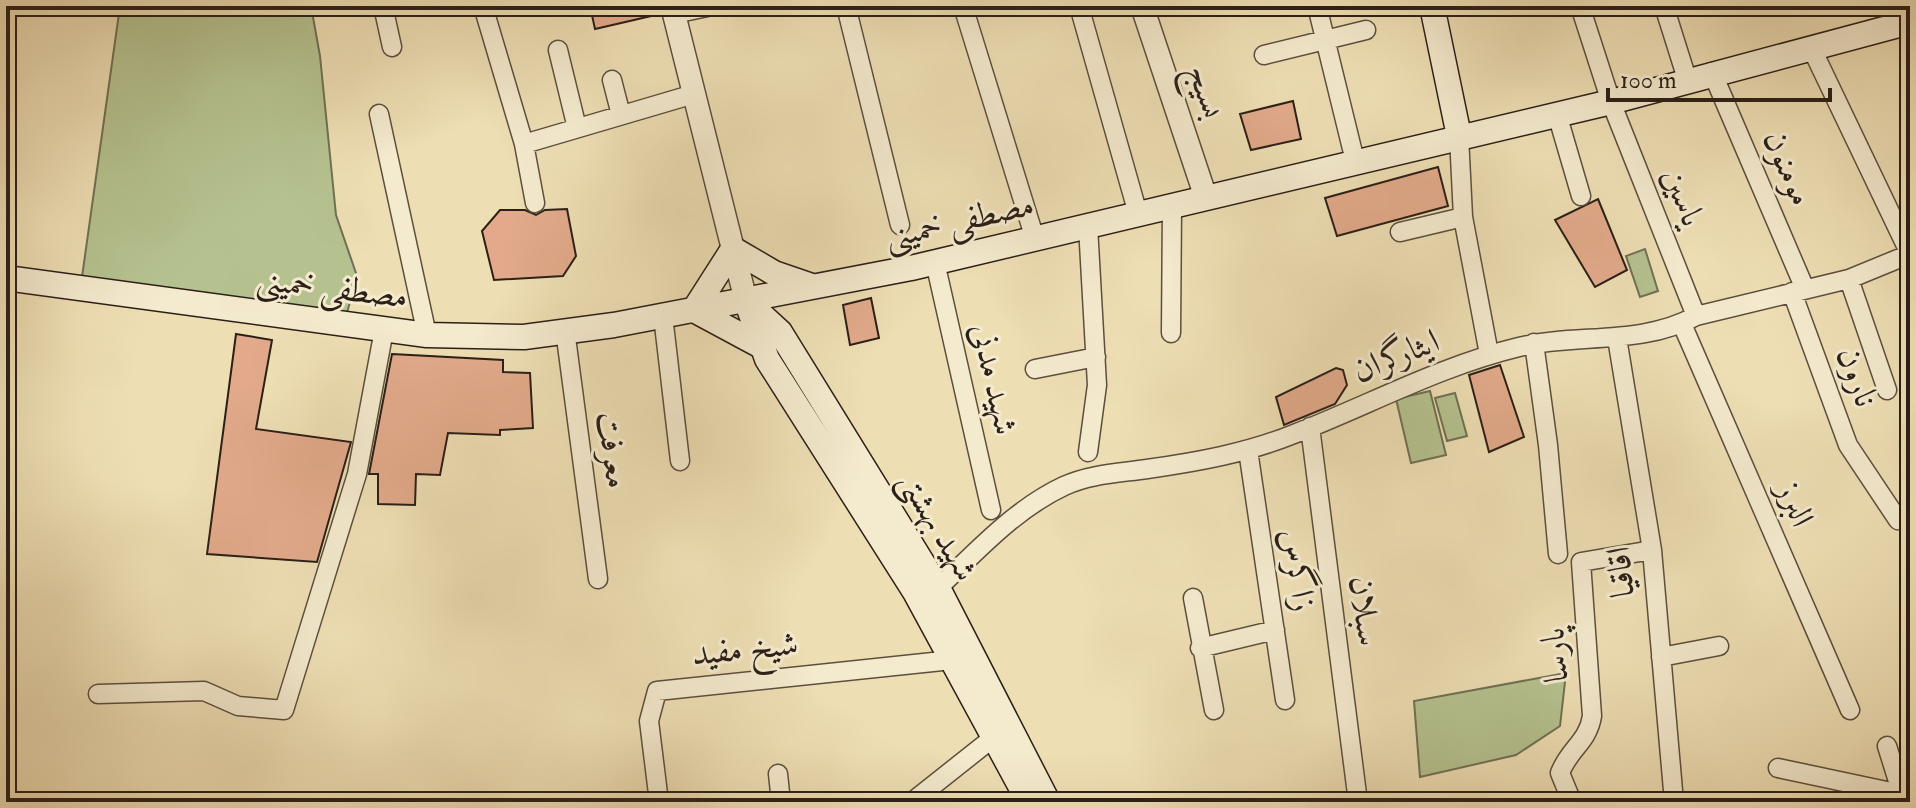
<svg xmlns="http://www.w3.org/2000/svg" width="1916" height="808" font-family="'IM FELL Double Pica',Amiri,serif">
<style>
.green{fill:#b5c290;stroke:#707054;stroke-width:2}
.building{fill:#e2aa8b;stroke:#2b1f17;stroke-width:2}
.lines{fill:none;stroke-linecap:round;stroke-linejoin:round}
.minor-casing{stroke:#5c4f3e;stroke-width:21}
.tertiary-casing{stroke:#5c4f3e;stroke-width:25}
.secondary-casing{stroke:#2b1f17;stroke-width:27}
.minor{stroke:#f4eace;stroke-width:18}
.tertiary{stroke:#f4eace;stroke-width:22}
.secondary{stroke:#f4eace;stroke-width:24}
.labels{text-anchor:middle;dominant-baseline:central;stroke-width:6;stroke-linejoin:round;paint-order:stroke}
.street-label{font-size:34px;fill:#2b1f17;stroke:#f4eace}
</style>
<rect width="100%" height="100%" fill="#eedeb4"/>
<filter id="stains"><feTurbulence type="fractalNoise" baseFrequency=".0025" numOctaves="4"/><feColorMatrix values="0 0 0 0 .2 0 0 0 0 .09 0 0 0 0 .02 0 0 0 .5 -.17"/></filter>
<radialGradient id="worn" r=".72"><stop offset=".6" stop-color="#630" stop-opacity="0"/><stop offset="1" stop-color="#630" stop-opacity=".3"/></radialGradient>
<path class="green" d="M120 6H311L320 56 336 215 357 276 347 313 82 277Z
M1645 249 1658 291 1640 297 1626 256Z
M1430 391 1446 455 1411 463 1396 399Z
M1455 393 1467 436 1447 441 1435 398Z
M1566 673 1560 726 1516 755 1420 777 1414 701Z"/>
<path class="building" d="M590 6H658L660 14 595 29Z
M1293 101 1301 139 1251 150 1240 114Z
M1438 167 1448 206 1337 236 1325 198Z
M1598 199 1627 270 1595 287 1555 220Z
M567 209 576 256 563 276 494 280 482 231 500 210H525L536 215 545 210Z
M871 298 879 338 850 345 843 305Z
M236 334 272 340 256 429 351 442 317 562 207 554Z
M392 354 503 360V372L530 373 533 428 500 430V435L448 433 440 475 416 474 415 505 378 504V474H369Z
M1500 365 1524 437 1489 452 1469 375Z
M1336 368 1343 370 1347 385 1335 404 1284 425 1276 397Z"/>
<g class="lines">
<defs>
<path id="minor" d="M383 6 392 47
M483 6 524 144 535 203
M846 6 900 225
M963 6 1035 239
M1079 6 1138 214
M1317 6 1355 161
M1580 6 1611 102 1696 316
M1664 6 1687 79
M674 14 712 6
M1811 47 1910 254
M558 50 577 128
M1264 55 1366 30
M1712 72 1805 289
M612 80 621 115
M379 114 427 335
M1557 114 1581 196
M1459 136 1463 217 1489 354
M524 144 694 94
M1400 232 1463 217
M935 262 991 510
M1849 279 1887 390
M1792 292 1848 445 1898 520 1910 516
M663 316 680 461
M1682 324 1850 710
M565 330 598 579
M1171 333 1172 206
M1617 338 1652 550 1674 802
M1534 343 1548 445 1558 554
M1035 369 1096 357
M1310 427 1358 802
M1248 450 1285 700
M1088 452 1097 385 1088 226
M938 588C977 551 1015 509 1064 486 1090 474 1120 473 1147 469 1197 462 1247 453 1294 434 1369 405 1440 366 1519 347 1577 333 1641 346 1696 316L1849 279 1910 254
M1193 598 1214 710
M1200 648 1275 630
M1661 657 1719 646
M98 694 204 691 238 706 284 710 357 474 384 330
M1887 746 1902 794
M1778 768 1910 796
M778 774 781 802
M659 802 649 721 657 691 952 660
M912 802 994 737
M1572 802 1560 773C1569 749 1588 742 1592 716L1581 562 1652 550"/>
<path id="tertiary" d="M672 6 746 301
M1142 6 1206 198"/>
<path id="secondary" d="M1432 6 1459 136
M6 278 427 335 524 337 614 325 911 268 1611 102 1910 22
M746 301 780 332 938 588 1048 802
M747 303 767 359 915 592 1029 802
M761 346 694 310 733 249 774 273 812 286"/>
</defs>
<use href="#minor" class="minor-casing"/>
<use href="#tertiary" class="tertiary-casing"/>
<use href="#secondary" class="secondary-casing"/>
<use href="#minor" class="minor"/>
<use href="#tertiary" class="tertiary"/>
<use href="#secondary" class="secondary"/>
</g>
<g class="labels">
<g class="street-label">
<text transform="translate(1206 91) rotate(72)">بسیج</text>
<text transform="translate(1788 168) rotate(67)">مومنون</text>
<text transform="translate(1683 197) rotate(68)">یاسین</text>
<text transform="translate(959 221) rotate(-13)">مصطفی خمینی</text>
<text transform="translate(332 288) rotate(7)">مصطفی خمینی</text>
<text transform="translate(1396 356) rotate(-22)">ایثارگران</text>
<text transform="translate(1857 377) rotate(70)">نارون</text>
<text transform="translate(994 379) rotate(77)">شهید مدنی</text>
<text transform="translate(613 450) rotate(83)">معرفت</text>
<text transform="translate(1795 504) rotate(67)">البرز</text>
<text transform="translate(938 526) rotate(59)">شهید بهشتی</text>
<text transform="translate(1298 570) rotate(81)">زاگرس</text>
<text transform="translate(1621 572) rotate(-96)">اقاقیا</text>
<text transform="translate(1365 611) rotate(83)">سبلان</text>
<text transform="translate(745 649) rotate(-6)">شیخ مفید</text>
<text transform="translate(1555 655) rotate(-95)">پارسا</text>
</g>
</g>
<rect width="1916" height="808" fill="none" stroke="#eedeb4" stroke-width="32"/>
<rect x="8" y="8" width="1900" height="792" fill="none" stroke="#2b1f17" stroke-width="4"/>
<rect x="16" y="16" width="1884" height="776" fill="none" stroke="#2b1f17" stroke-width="2"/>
<path d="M1608 88v12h222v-12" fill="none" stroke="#2b1f17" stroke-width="4"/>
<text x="1620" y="88" font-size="24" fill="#2b1f17" stroke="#f4eace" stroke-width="6" paint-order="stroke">100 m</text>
<rect width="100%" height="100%" filter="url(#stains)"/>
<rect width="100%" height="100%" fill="url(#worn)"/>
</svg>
